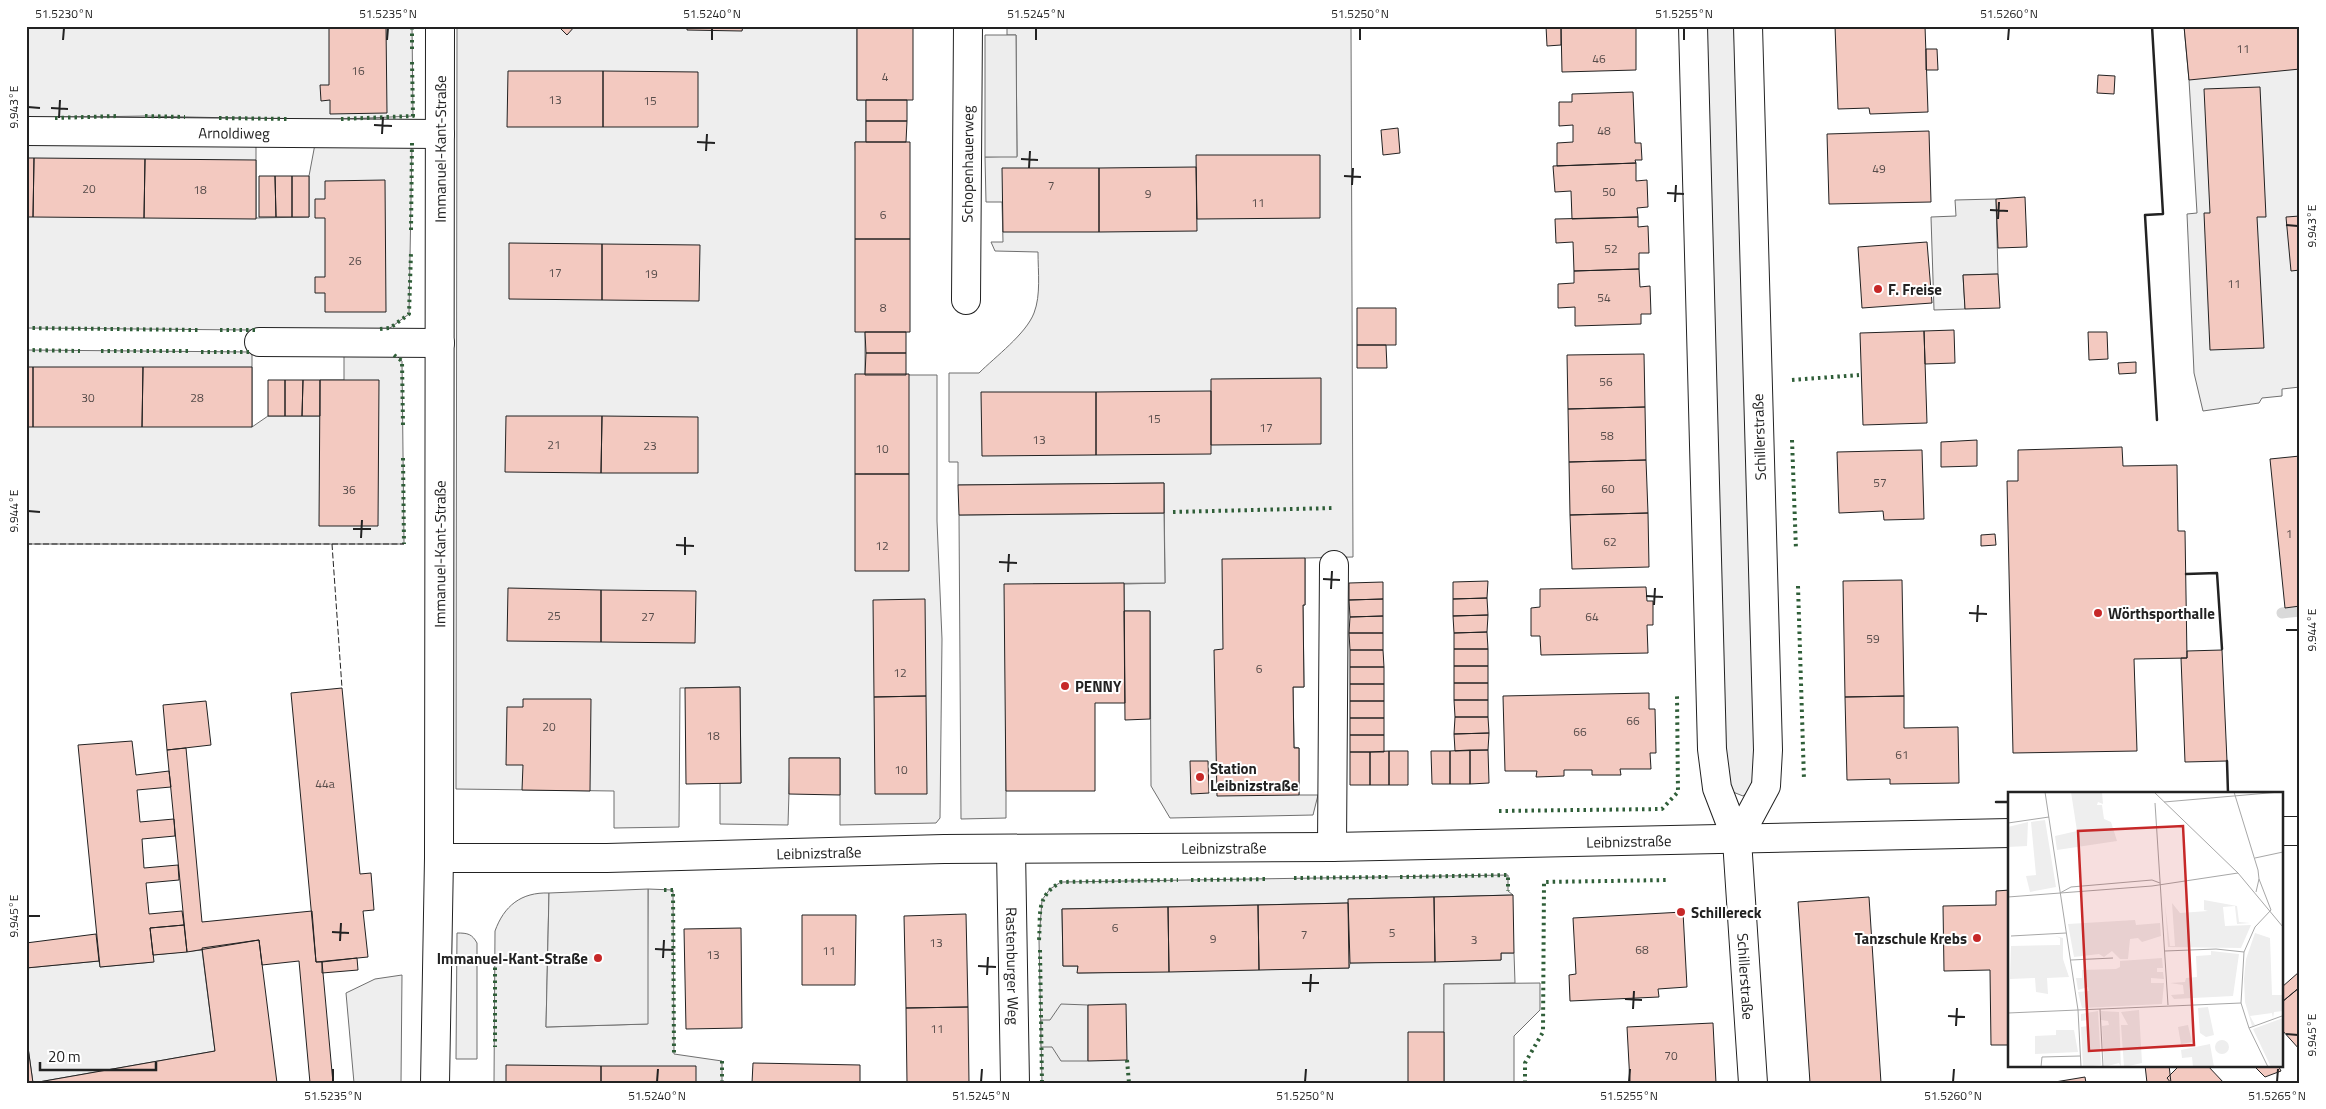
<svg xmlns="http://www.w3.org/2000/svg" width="2326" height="1109" font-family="'Titillium Web',sans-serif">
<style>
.green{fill:#eee;stroke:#6f6f6f}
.parking{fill:#ededed;stroke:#6f6f6f}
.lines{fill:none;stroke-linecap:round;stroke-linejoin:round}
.stream{stroke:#d9d9d9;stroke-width:11}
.building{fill:#f3c9c0;stroke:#222}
.minor-casing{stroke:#222;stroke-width:30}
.minor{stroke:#fff;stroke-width:28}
.hedge{stroke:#2f5e38;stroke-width:4;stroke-dasharray:2.5 4;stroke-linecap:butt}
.fence{stroke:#222;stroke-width:1;stroke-dasharray:6 2.5;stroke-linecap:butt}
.wall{stroke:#222;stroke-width:2.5}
.ticks{fill:none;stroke:#222;stroke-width:2}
.poi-dot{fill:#c62828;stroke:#fff;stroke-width:2}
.labels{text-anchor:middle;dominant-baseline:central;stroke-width:4;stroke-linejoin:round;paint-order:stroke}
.number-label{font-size:12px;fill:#564c4a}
.street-label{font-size:15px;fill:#222;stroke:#fff}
.poi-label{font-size:15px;font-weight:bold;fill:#222;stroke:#fff;text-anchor:start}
.inset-road{fill:none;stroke:#a7a7a7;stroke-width:1}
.view{fill:#c62828;fill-opacity:0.15;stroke:#c62828;stroke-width:2.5}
.inset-edge{fill:none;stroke:#222;stroke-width:2.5}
.neatline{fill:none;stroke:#222;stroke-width:2}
.ticks-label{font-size:12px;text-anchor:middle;fill:#222}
</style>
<rect width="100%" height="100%" fill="#fff"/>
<path class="green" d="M26 26H412L413 116 324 120 145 116 26 118Z
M457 26H857V100H866V142H855L865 332V375H937V521L942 639 940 818 936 823 840 825V758H790L788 825 720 824V783H741L740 687 680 688 679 827 614 828V791L456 789Z
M1007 26H1351L1353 557 1305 558V605H1303L1304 687H1293L1294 747 1299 748V795H1318L1313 815 1170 818 1151 786 1150 611H1124V584L1165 583 1164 483 958 485V462H949V373H979C995 357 1026 334 1034 313 1041 295 1038 272 1038 252L995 251 991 242H1003L1002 202H986L985 157 1017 156 1016 35H1007Z
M1704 26H1734L1755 731C1755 747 1758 787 1743 796L1733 792 1727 780 1725 759Z
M2184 26H2300V387L2282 389V396L2262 398 2259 403 2203 411 2194 373 2187 214 2197 213 2189 80Z
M412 143 409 314 390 328 359 331 26 328V144L256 145V218L309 217V176L315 144Z
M26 350 252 352V427L268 416H320V380H344V352L397 356 402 361 404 544H26Z
M1508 875V891L1513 895 1349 899 1348 903 1062 909 1063 966H1078V973L1349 968 1350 963 1501 960V953H1514L1515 983 1444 984V1032L1408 1083H1042L1039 940 1042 900 1050 889 1061 882Z
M648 889 673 890 674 1054 722 1061V1083H494L495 931C504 906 521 892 549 893L546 1027 647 1024Z
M457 933C468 933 472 934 477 943V1059H456Z
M202 950 215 1051 33 1083 26 1033V968L99 961 100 967 153 962V955Z
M402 975 401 1083H354L346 993 375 979Z"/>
<path class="parking" d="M985 35H1016L1017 157H985Z
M1996 199 1998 274 1963 275 1965 309 1934 310 1931 217 1956 216 1955 200Z
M1164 513 1165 583 1033 584 1006 729V818L961 819 959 515Z
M648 889V1024L546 1027 549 893Z
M1540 983V1010L1514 1036V1083H1444V984Z
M1061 1004 1088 1005V1061H1061L1052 1047H1041V1020H1050Z"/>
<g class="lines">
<path class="stream" d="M2282 613 2300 611"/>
</g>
<path class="building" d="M320 26H386L387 113 330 114V100L321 101 320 85H329V28Z
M558 26H575L567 35Z
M687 26H743L742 31 687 30Z
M857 26H913V100H857Z
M1546 26H1561V45L1547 46Z
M1561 26H1636V70L1562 72Z
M1835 26H1925L1928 112 1870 114 1869 108 1838 109Z
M2184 26H2300V69L2189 80Z
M1926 49H1937L1938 70H1926Z
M508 71H603V127H507Z
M603 71 698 72V127H603Z
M2098 75 2115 76 2114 94 2097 93Z
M2260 87 2266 217H2257L2264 348 2210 350 2204 213H2210L2204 89Z
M1633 92 1635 143H1641L1642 160H1635L1636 163 1557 166V143L1573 142V125L1559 126V102H1572V94Z
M866 100H907V121H866Z
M866 121H907L906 142H866Z
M1398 128 1400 153 1383 155 1381 130Z
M1929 131 1931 202 1829 204 1827 134Z
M855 142H910V239H855Z
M1196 155H1320V218L1197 219Z
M26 158H34L33 217H26Z
M34 158 145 159 144 218 33 217Z
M145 159 256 160V219L144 218Z
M1636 163V181L1647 180 1648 207 1637 208 1638 217 1572 219 1571 191 1555 192 1553 166Z
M1196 167 1197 231 1099 232V168Z
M1002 168H1099V232H1003Z
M259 176H275L276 217H259Z
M275 176H292V217H276Z
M292 176H309V217H292Z
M385 180 386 312H325V293H315V277H325V218H315V199H325V181Z
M2025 197 2027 247 1998 248 1996 199Z
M2300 216V270L2291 271 2286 217Z
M1638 217V227L1648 226 1649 253H1639V269L1574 271 1573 242 1556 243 1555 219Z
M855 239H910V332H855Z
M1927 242 1932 303 1862 308 1858 247Z
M509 243 602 244V300L509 299Z
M602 244 700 245 699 301 602 300Z
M1639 269 1640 287 1650 286 1651 314H1641V324L1575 326V307L1558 308V284L1574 283V271Z
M1998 274 2000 308 1965 309 1963 275Z
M1357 308H1396V345H1357Z
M1954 330 1955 363 1925 364 1924 331Z
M1924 331 1927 423 1863 425 1860 333Z
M865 332H906V353H866Z
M2088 332H2107L2108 359 2089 360Z
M1357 345H1386L1387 368H1357Z
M866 353H906V375H865Z
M1644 354 1645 407 1568 409 1567 355Z
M2136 362V373L2119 374 2118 363Z
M26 367H33V427H26Z
M33 367H143L142 427H33Z
M143 367H252V427H142Z
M855 374H909V474H855Z
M1321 378V444L1211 445V379Z
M268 380H285V416H268Z
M285 380H303L302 416H285Z
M303 380H320V416H302Z
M320 380H379L378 526H319Z
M1211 391V454L1096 455V392Z
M981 392H1096V455L982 456Z
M1645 407 1646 460 1569 462 1568 409Z
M506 416H602L601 473 505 472Z
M602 416 698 417V473H601Z
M1977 440V466L1941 467V442Z
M2122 447 2123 466 2177 465 2178 531H2185L2187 658 2134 659 2137 751 2013 753 2007 481H2018V450Z
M1922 450 1924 519 1884 520 1883 511 1839 513 1837 452Z
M2300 456V606L2285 608 2270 459Z
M1646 460 1648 513 1570 515 1569 462Z
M855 474H909V571H855Z
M1164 483V513L959 515 958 485Z
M1648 513 1649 567 1572 569 1570 515Z
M1995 534 1996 545 1981 546V535Z
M1305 558V605H1303L1304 687H1293L1294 748H1299V795L1217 796 1214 650 1223 649 1222 559Z
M1902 580 1904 696 1845 697 1843 581Z
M1488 581 1487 598 1453 599V582Z
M1383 582V599L1349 600V583Z
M1124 583 1125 703H1095V791H1006L1004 584Z
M1646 587 1647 601H1653V625H1647L1648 653 1541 655 1540 636H1531V608L1540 607V589Z
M508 588 601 590V642L507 641Z
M601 590 696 591 695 643 601 642Z
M1487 598 1488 615 1453 616V599Z
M925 599 926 696 874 697 873 600Z
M1383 599V616L1350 617 1349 600Z
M1124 611H1150V719L1125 720Z
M1488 615 1487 632 1454 633 1453 616Z
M1383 616V633H1349L1350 617Z
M1487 632 1488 649H1454V633Z
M1349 633H1383V650H1350Z
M1454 649H1488V666H1454Z
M1350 650H1383L1384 667H1350Z
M2222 650 2227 761 2185 762 2181 658H2187V651Z
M1454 666H1488V683H1454Z
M1350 667H1384V684H1350Z
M1454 683H1488V700H1454Z
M1350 684H1384V701H1350Z
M740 687 741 783 686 784 685 688Z
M342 688 360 874 371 873 374 910 363 911 368 957 316 962 291 693Z
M1649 693V709H1655L1656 753H1650L1651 769H1620L1621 775H1592V770H1564V776L1536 777 1537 771H1505L1503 696Z
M926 696 927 794H875L874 697Z
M1904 696V728L1958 727 1959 783 1890 784V779L1847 780 1845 697Z
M523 699H591L590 791 522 790 523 765H506L507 707H523Z
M1454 700H1488V717H1455Z
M206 701 211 745 167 750 163 705Z
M1350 701H1384V718H1350Z
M1455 717H1488L1489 733 1454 734Z
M1350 718H1384V735H1350Z
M1489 733 1488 750 1455 751 1454 734Z
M1350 735H1384V752H1350Z
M132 741 136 775 169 771 171 787 137 790 140 822 174 819 175 836 142 839 144 868 178 865 179 880 146 883 149 914 182 911 184 925 150 928 154 962 100 967 78 745Z
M186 748 202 922 312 911 316 962H322L333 1083H310L299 961 262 965 259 940 187 952 167 750Z
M1470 750H1488L1489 783 1470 784Z
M1470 750V784H1450V751Z
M1389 751V785H1370V752Z
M1389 751H1408V785H1389Z
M1431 751H1450V784H1432Z
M1350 752H1370V785H1350Z
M789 758H840V795L789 794Z
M1190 761H1208L1209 793 1191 794Z
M2010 890V1045H1991L1990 970 1944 971 1943 906 1996 905V891Z
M1513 895 1514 953H1501V960L1435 962 1434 897Z
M1434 897 1435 962 1350 963 1348 899Z
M1869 897 1881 1083H1810L1798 902Z
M1348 903 1349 968 1259 970 1258 905Z
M1258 905 1259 970 1169 972 1168 907Z
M1168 907 1169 972 1077 973 1078 966H1063L1062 909Z
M1683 912 1687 987 1658 989 1659 997 1570 1001 1569 975 1576 974 1573 918Z
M966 914 968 1007 906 1008 904 916Z
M802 915H856L855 985H802Z
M184 925 187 952 153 955 150 928Z
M741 928 742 1028 686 1029 684 929Z
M96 934 99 961 26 968V943Z
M259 940 277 1083H33L215 1051 202 948Z
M357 958 358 970 322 973V962Z
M2299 972 2300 987 2282 1002V987Z
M2300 987V1050L2282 1030V1002Z
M1126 1004 1127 1060 1088 1061V1005Z
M968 1007 969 1083H907L906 1008Z
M1713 1023 1716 1083H1630L1627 1027Z
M1408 1032H1444V1083H1408Z
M26 1033 33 1083H26Z
M753 1063 860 1065V1083H752Z
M506 1065 601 1066V1083H506Z
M2145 1065H2169L2171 1083H2147Z
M2180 1065H2207L2224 1083H2171L2167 1078Z
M2253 1065H2278L2281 1071 2265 1077Z
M601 1066H696V1083H601Z
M2085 1077 2086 1083H2049Z"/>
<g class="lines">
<defs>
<g id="minor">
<path id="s1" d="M1693 26 1712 749 1717 788 1737 840 1753 1083"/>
<path id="s2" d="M26 131 440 134"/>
<path id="s3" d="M966 300 968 26"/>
<path d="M259 342 440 343"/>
<path d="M2282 831H2300"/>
<path d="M1737 840 1766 786 1768 750 1748 26"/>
<path d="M1332 847 1334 565"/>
<path id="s4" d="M1011 850 1015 1083"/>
<path id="s5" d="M439 858H607L944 849 1332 847 2010 833"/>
<path id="s6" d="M435 1083 439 858 440 26"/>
</g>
</defs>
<use href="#minor" class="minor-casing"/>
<use href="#minor" class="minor"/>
<path class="hedge" d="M412 49V26
M145 116 185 117
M55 118 118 116
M219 118 290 119
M341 119 413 116 412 61
M411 230 412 143
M26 328 198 330
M380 329 390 328 409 314 411 253
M220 330H258
M26 350 80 351
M101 351H189
M201 352H252
M394 355 402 361 403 426
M1792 380 1859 375
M1792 440 1796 550
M403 458 404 544
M1173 512 1334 508
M1798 586 1804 780
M1499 811 1662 809 1678 792 1677 694
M1400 877 1508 875V891
M1294 878 1388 877
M1191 880 1269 879
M664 890H673L674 1054
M1039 940C1041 913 1035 897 1061 882L1178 880
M1040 950 1042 1083
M495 961V1047
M1127 1060 1129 1083
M722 1061V1083
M1525 1083V1063L1543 1032 1544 882 1669 880"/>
<path class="fence" d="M26 544H404
M332 544 342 688"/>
<path class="wall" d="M2152 26 2163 214 2145 215 2157 420
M2186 574 2217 573 2222 649
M2227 761 2228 793
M1996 802H2010"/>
</g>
<path class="ticks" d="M63 40 64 28M387 40 388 28M712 40V28M1036 40V28M1360 40V28M1684 40V28M2008 40 2009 28M28 107 40 108M51 108 68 109M59 118 60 100M374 125 392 126M382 134 383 117M697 142 715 143M706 151 707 134M1021 159 1038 160M1029 168 1030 151M1344 176 1361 177M1352 185 1353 168M1667 193 1684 194M1675 202 1676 185M1990 210 2008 211M1998 219 1999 202M2286 225 2298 226M28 511 40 512M353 529H371M361 538 362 520M676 545 694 546M685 555V537M999 562 1017 563M1008 572 1009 554M1323 579 1340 580M1331 589 1332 571M1646 596 1663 597M1654 605 1655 588M1969 613 1987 614M1977 622 1978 605M2286 630H2298M28 916H40M332 932 349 933M340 941 341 923M655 949 673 950M663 958 664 940M978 966 996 967M987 975 988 957M1302 983H1319M1310 992 1311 974M1625 999 1642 1000M1633 1009 1634 991M1948 1016 1965 1017M1956 1026 1957 1008M2286 1034 2298 1035M333 1082V1069M657 1082 658 1069M981 1082 982 1069M1305 1082 1306 1069M1629 1082 1630 1069M1953 1082 1954 1069M2277 1082 2278 1069"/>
<g class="poi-dot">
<circle cx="1878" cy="289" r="5"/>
<circle cx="2098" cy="613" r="5"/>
<circle cx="1065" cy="686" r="5"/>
<circle cx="1200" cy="777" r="5"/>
<circle cx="1681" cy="912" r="5"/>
<circle cx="1977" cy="938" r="5"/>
<circle cx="598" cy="958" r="5"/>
</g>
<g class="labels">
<g class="number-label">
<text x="2243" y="48">11</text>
<text x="1599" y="58">46</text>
<text x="358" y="70">16</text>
<text x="885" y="76">4</text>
<text x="555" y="99">13</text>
<text x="650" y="100">15</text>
<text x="1604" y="130">48</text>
<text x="1879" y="168">49</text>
<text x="1051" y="185">7</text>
<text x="89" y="188">20</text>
<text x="200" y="189">18</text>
<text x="1609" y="191">50</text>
<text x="1148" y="193">9</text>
<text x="1258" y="202">11</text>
<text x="883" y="214">6</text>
<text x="1611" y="248">52</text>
<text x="355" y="260">26</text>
<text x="555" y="272">17</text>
<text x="651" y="273">19</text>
<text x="2234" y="283">11</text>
<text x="1604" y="297">54</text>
<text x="883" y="307">8</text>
<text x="1606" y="381">56</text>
<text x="88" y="397">30</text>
<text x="197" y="397">28</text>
<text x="1154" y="418">15</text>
<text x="1266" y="427">17</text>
<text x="1607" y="435">58</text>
<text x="1039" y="439">13</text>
<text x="554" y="444">21</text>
<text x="650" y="445">23</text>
<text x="882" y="448">10</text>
<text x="1880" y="482">57</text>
<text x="1608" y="488">60</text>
<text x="349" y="489">36</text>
<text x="2289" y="533">1</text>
<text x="1610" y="541">62</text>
<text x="882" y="545">12</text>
<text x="554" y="615">25</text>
<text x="648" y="616">27</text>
<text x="1592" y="616">64</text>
<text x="1873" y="638">59</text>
<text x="1259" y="668">6</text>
<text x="900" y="672">12</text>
<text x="1633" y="720">66</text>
<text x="549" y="726">20</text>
<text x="1580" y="731">66</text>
<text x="713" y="735">18</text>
<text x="1902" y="754">61</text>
<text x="901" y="769">10</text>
<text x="325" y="783">44a</text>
<text x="1115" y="927">6</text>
<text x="1392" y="932">5</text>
<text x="1304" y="934">7</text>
<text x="1213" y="938">9</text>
<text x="1474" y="939">3</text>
<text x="936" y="942">13</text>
<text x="1642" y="949">68</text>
<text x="829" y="950">11</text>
<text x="713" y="954">13</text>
<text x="937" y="1028">11</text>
<text x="1671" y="1055">70</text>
</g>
<g class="street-label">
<text stroke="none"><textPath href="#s2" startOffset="208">Arnoldiweg</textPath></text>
<text stroke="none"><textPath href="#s6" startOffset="934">Immanuel-Kant-Straße</textPath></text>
<text stroke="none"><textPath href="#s3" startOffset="136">Schopenhauerweg</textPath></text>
<text transform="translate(1759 437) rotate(-92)">Schillerstraße</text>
<text stroke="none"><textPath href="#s6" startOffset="529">Immanuel-Kant-Straße</textPath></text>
<text stroke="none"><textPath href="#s5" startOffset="1190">Leibnizstraße</textPath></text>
<text stroke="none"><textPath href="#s5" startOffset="785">Leibnizstraße</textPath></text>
<text stroke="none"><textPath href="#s5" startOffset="380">Leibnizstraße</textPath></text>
<text stroke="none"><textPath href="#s4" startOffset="116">Rastenburger Weg</textPath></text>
<text stroke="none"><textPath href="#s1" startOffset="955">Schillerstraße</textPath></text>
</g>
<g class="poi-label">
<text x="1888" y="289">F. Freise</text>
<text x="2108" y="613">Wörthsporthalle</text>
<text x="1075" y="686">PENNY</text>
<text x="1210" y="768">Station<tspan x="1210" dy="17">Leibnizstraße</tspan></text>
<text x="1691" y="912">Schillereck</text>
<text x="1967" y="938" text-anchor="end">Tanzschule Krebs</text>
<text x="588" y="958" text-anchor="end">Immanuel-Kant-Straße</text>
</g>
</g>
<g transform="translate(2008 792)">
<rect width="275" height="275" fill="#fff"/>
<path d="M63 0H94L95 12 90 10 89 13H94L96 27 103 30 109 49 49 58 47 44 69 39ZM37 28 48 95 22 100 18 84 28 83 23 30ZM20 30 19 54 0 55V35ZM196 108 229 114 231 130 242 131 229 132 227 114 215 115 217 134 243 133 233 156 160 155 157 112 162 154H167L164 111 172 121 200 119 196 118ZM127 128 128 133 152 131 153 144 134 150 130 146 122 147 120 167H112L104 159 96 165 91 162 66 165 60 132ZM247 141 262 146 264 203H275V219L266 220 265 226 264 221 242 224 247 233 244 234 237 210 236 187 238 167ZM47 144 55 146V167L61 185 39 186 40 202 28 200 27 186 2 187 3 154 52 153V146ZM203 159 231 162 225 204 166 207 163 203 176 202 175 193 162 191 177 190 178 186 189 185 188 164 203 163ZM154 166 155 176H149V180H155L156 187 143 186V191H156L154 212 74 216 70 200 81 199 80 195 70 198 68 186H74V178L108 177 112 175V169ZM200 215 206 243 198 245 192 241 190 216ZM131 218 134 271 116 275 113 233H120L113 220ZM90 219 93 273 75 275 73 235 80 234V228L73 229V222ZM93 219 111 220 113 275 111 271 96 275 94 234 101 233 100 229 93 228ZM275 226V275H263L245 237ZM180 233 184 250 173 252 170 235ZM48 238H66L70 260 27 262V244L48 243ZM207 255a7 7 0 1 1 14 0a7 7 0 1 1-14 0ZM202 252 206 275H185L184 265 174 266 173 258Z" fill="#eee"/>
<path class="inset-road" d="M37 0 70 218 73 275M146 0 230 81 275 135M226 0 250 78 251 87 248 100M156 10 272 0M147 11 160 213M0 31 41 25M247 66 275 60M251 87 263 118 247 135 236 160 233 211 241 236 260 275M52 101 63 95 144 88 152 91M0 105 144 94 230 81M3 144 58 141M157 159 208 157 236 160M63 168 105 166M92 217 95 275M0 221 233 211M241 236 274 224M33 275 34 265 72 264"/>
<path class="view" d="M175 34 186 253 81 259 70 39Z"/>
<rect width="275" height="275" class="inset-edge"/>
</g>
<rect width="2326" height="1109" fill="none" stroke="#ffffff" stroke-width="55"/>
<path d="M40 1062v8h116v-8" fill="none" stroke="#222222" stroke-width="2.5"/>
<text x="48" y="1062" font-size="15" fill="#222222" stroke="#ffffff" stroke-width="4" paint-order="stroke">20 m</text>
<rect x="28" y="28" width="2270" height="1054" class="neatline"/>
<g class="ticks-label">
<text x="64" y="18">51.5230°N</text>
<text x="388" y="18">51.5235°N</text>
<text x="712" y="18">51.5240°N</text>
<text x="1036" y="18">51.5245°N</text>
<text x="1360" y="18">51.5250°N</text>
<text x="1684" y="18">51.5255°N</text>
<text x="2009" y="18">51.5260°N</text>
<text transform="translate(14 107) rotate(-90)" y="4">9.943°E</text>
<text transform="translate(2312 226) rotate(-90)" y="4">9.943°E</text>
<text transform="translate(14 511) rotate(-90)" y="4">9.944°E</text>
<text transform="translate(2312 630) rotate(-90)" y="4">9.944°E</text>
<text transform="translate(14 916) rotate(-90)" y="4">9.945°E</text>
<text transform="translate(2312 1035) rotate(-90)" y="4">9.945°E</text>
<text x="333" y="1100">51.5235°N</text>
<text x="657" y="1100">51.5240°N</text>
<text x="981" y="1100">51.5245°N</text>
<text x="1305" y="1100">51.5250°N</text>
<text x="1629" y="1100">51.5255°N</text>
<text x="1953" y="1100">51.5260°N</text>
<text x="2277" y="1100">51.5265°N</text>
</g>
</svg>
